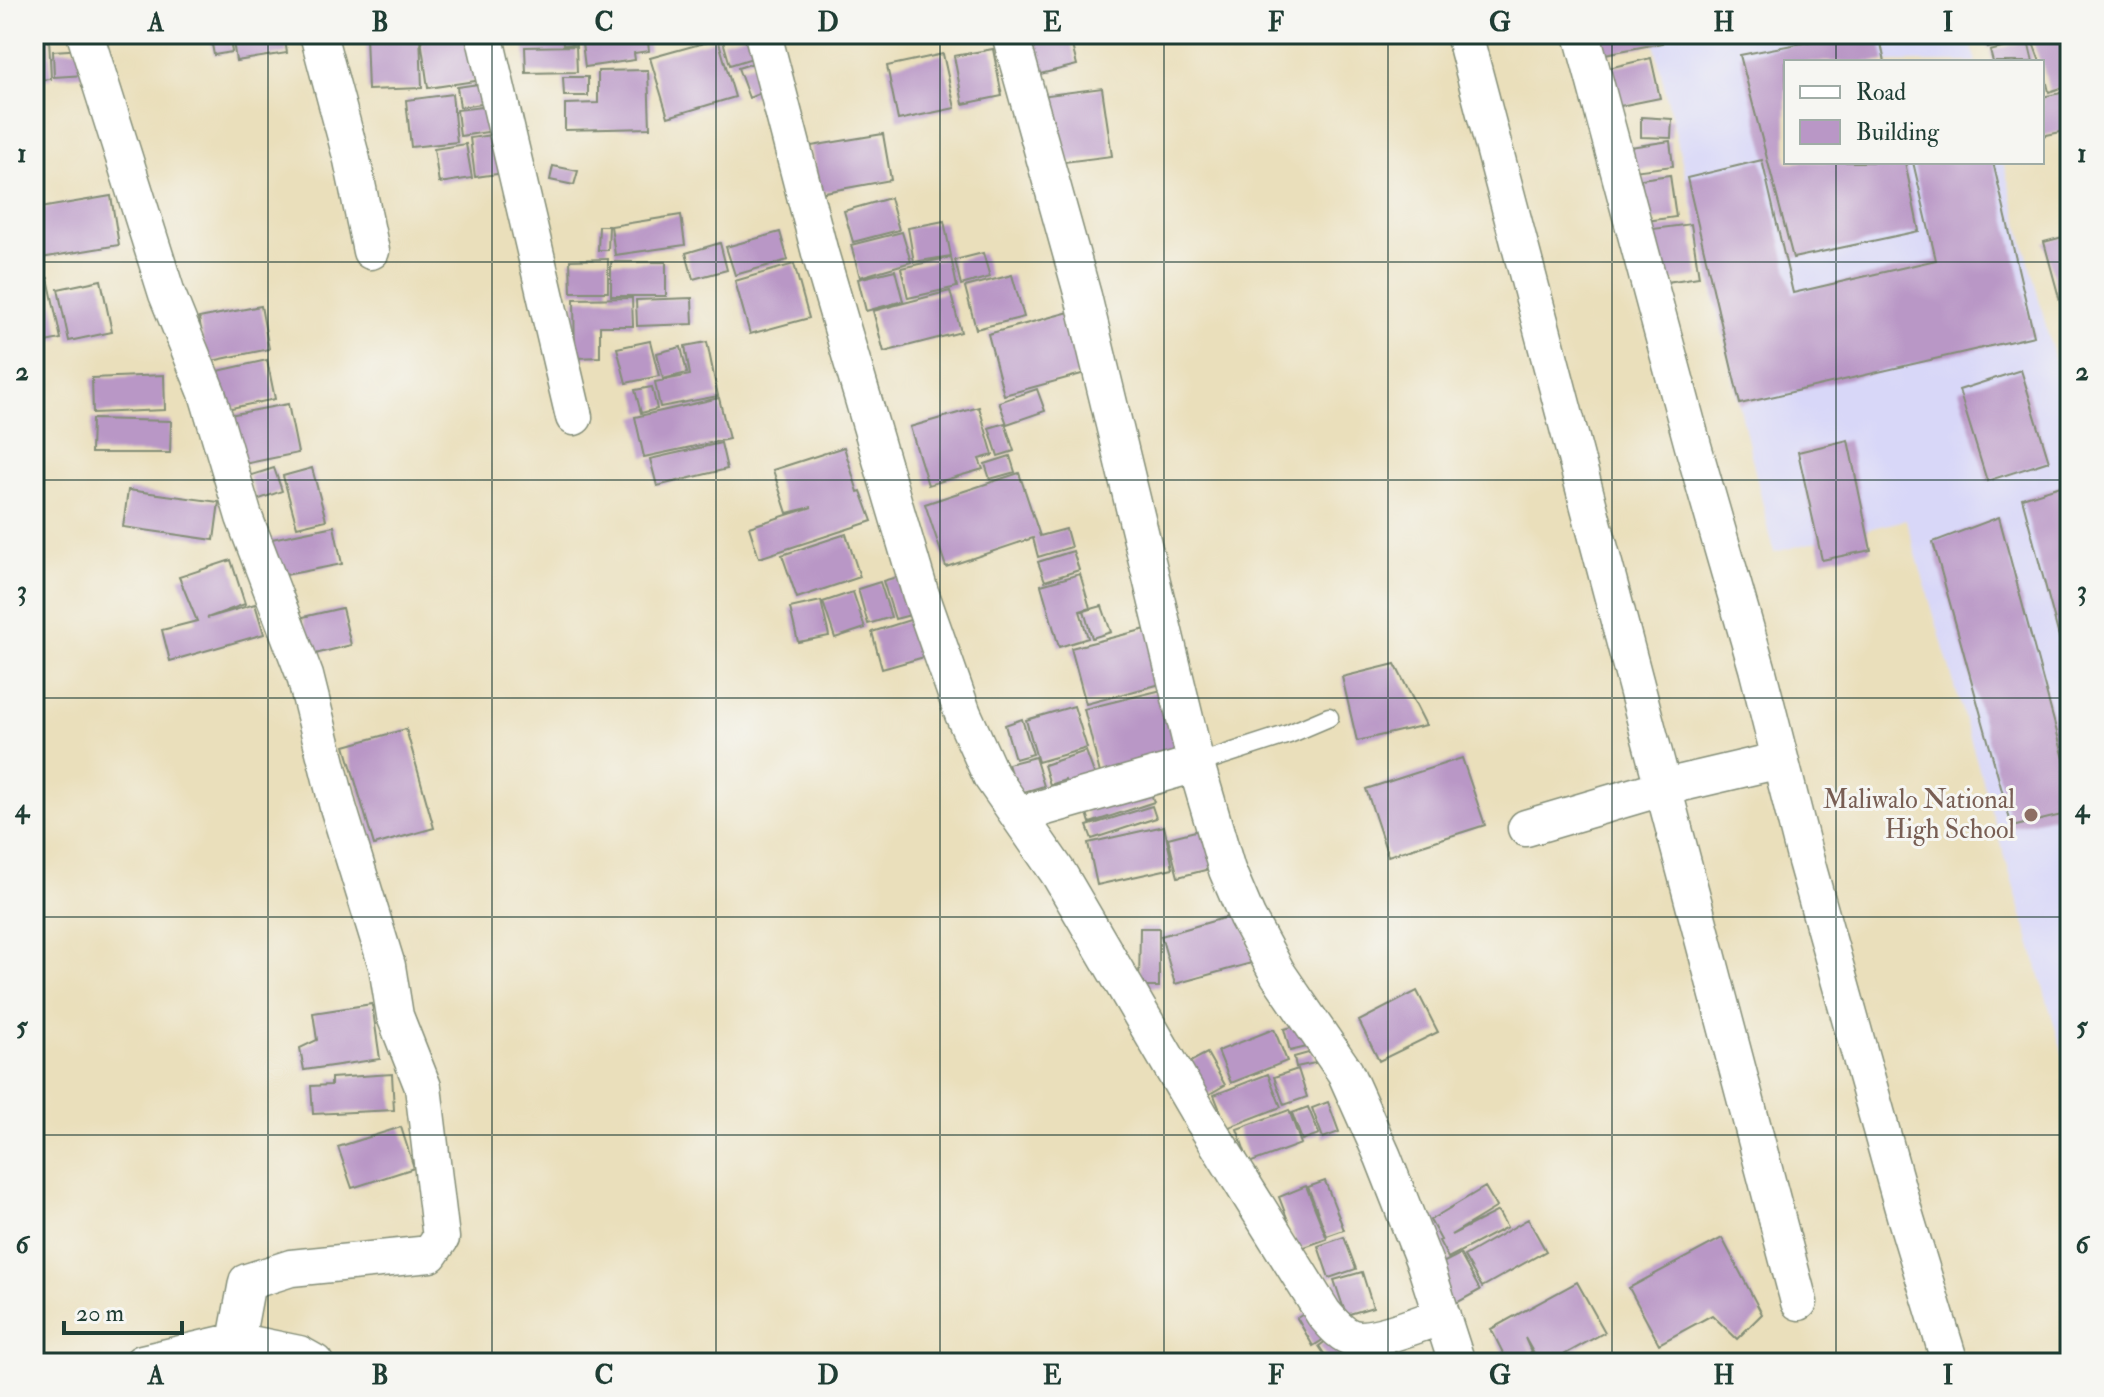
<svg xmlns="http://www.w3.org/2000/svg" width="2104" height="1397" font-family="'IM FELL Double Pica',serif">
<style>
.built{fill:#d8d7f8}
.building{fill:#b997c6}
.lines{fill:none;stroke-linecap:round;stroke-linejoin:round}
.service-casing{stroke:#848e78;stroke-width:21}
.minor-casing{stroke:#848e78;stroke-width:39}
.service{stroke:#fff;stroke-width:18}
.minor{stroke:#fff;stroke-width:36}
.grid{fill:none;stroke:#1f3d34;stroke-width:2;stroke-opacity:0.55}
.education-dot{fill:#8d6e63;stroke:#f6f6f2;stroke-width:3}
.labels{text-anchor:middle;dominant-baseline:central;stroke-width:6;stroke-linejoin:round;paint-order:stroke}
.education-label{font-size:26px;fill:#785e54;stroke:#f6f6f2;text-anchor:end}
.neatline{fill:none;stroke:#1f3d34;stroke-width:3}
.grid-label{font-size:26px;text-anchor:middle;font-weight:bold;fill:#1f3d34}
</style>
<rect width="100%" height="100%" fill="#f6f6f2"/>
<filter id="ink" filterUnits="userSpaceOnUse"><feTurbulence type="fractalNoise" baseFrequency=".0125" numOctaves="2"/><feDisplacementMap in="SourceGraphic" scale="16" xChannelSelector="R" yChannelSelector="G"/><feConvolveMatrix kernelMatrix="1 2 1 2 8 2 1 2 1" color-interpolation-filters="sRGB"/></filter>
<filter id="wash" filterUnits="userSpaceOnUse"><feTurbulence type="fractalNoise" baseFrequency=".006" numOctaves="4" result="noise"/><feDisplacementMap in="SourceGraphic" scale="32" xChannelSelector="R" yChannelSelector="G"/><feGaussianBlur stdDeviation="1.8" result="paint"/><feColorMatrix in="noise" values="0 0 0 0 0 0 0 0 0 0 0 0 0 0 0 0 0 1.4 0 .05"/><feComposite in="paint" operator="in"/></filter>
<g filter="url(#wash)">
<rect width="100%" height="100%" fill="#eadfbb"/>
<path class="built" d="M1652 34H1969L1976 62H1786V162H2003L2070 418V1078L1906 520 1774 552Z"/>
<g id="blocks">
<path class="building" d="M210 34H229L232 52 214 55Z
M232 34H284L287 53 236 61Z
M366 34H420L422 88 368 90Z
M457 34H476L482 80 428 88 421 39Z
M562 34H647L649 51 634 53 635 60 585 67 582 43 563 45Z
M748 34 759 56 730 65 723 41Z
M1043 34H1069L1077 65 1036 75 1027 38Z
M1584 34H1660L1662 43 1589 57Z
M1849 34H1879L1885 62H1786V162H1905L1919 231 1793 258 1740 55Z
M1984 34H2020L2022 38 1988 48Z
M2051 34H2070V85L2049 92 2042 62H2040L2032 40Z
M34 37H49L51 79 34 80Z
M718 39 735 97 668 117 650 58Z
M2028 41 2033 62H1993L1990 51Z
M576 46 577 72 526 73 525 47Z
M84 49 85 75 54 77 53 51Z
M993 49 1002 96 963 104 954 56Z
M943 54 955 108 898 120 887 66Z
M1651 58 1660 98 1605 109 1596 71Z
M763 60 773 88 749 98 738 68Z
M648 70 650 128 565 130V104L598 103V71Z
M563 77H588V96H564Z
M493 82 496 102 460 107 457 87Z
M1102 88 1112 156 1049 164 1040 96Z
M2070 91V130L2042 136V97Z
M452 94 457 142 411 147 406 100Z
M498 105 501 130 460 136 457 110Z
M1641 117 1672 119 1671 138 1641 137Z
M506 133 512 172 475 177 470 138Z
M883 134 891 180 819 193 811 146Z
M1670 141 1673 166 1634 171 1630 147Z
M466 144 472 178 439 183 434 149Z
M1762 160 1793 293 1936 260 1913 162H1993L2034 336 1740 404 1687 178Z
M553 166 578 171 574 185 550 180Z
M1670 175 1676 217 1646 221 1641 179Z
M111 196 119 245 35 259 34 209Z
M890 198 899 230 853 242 844 211Z
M681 215 685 245 615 255 611 226Z
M944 221 951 256 914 262 908 228Z
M1691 224 1699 277 1660 283 1653 229Z
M599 226H609L608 250H598Z
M780 232 788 260 735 275 726 247Z
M902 232 911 262 860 277 851 245Z
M2070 235V302L2061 305 2044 242Z
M720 243 727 270 693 279 686 253Z
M983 253 990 277 961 285 955 260Z
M951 257 957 287 908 298 901 268Z
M608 259V292H571L570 260Z
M611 262H666V296H611Z
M794 264 809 318 750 334 735 281Z
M895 270 903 301 866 311 858 279Z
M1012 275 1024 317 976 329 965 287Z
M48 278 61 339 34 344V281Z
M101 280 112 332 69 341 58 289Z
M950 291 961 332 884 352 873 311Z
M632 298 633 326H600V357L575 358 574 299Z
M692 298 693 324 637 326 636 300Z
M261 306 269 349 207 362 199 318Z
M1073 311 1089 372 1004 395 988 334Z
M650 341 659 376 626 383 617 348Z
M707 342 718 396 660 407 655 382 690 375 685 346Z
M681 347 687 373 663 379 657 353Z
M267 360 275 399 217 411 209 373Z
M2021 370 2049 461 1987 481 1959 390Z
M164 375 165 410 93 413 92 378Z
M652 387 657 409 641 413 635 390Z
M1037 389 1045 411 1007 424 999 402Z
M719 398 729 439 644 457 635 417Z
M288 404 298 453 234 466 224 416Z
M979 407 993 455 979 459 983 469 928 485 910 427Z
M92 419 171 421 170 453H91Z
M1005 423 1014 451 998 456 989 428Z
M1848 440 1871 550 1822 560 1798 452Z
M721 443 727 469 657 486 650 459Z
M844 447 858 492 861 491 872 521 759 558 749 527 812 507 787 513 773 470Z
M1010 456 1015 472 990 479 985 464Z
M274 468 282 491 257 500 249 476Z
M312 468 326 520 297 527 283 476Z
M1019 473 1040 536 1066 529 1071 547 1038 557 1033 538 946 567 925 504Z
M2070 483V674H2069L2022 498Z
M128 490 219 502 214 540 123 527Z
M1999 517 2070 781V813L2012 827 1933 542Z
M334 526 342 564 275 577 267 540Z
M846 534 860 577 797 598 782 555Z
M1073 551 1079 570 1045 581 1038 562Z
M231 560 245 604 207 618 255 604 264 634 170 661 162 630 197 621 179 577Z
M907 574 918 613 895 619 883 581Z
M1080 574 1090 608 1080 611 1088 638 1059 647 1041 585Z
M880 582 891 617 868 624 858 589Z
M853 592 865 628 835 638 823 602Z
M821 601 829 636 798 642 790 608Z
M1102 606 1111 632 1092 638 1084 611Z
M342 608 351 645 311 655 303 617Z
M913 619 924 657 882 669 872 632Z
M1154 627 1168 682 1086 704 1071 648Z
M1395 664 1426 725 1357 741 1342 677Z
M1170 688 1188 759 1102 781 1084 709Z
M1074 706 1087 748 1038 762 1026 720Z
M1022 719 1033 754 1015 759 1005 725Z
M406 729 434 828 374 845 345 746Z
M1086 751 1099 787 1071 796 1065 780 1050 785 1044 765Z
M1035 757 1044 786 1017 794 1008 764Z
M1462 758 1485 825 1388 856 1366 789Z
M1147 783 1154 802 1090 823 1084 803Z
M1152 806 1156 818 1092 839 1087 826Z
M1164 826 1173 868 1097 885 1088 843Z
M1211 827 1221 866 1178 877 1168 838Z
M1241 913 1255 962 1175 984 1161 936Z
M1140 928H1159V987H1139Z
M1417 991 1438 1032 1379 1061 1359 1021Z
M372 1004 380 1059 304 1070 300 1048 317 1040 313 1013Z
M1305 1024 1311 1046 1290 1051 1284 1029Z
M1274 1029 1287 1061 1231 1083 1218 1051Z
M1312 1052 1315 1063 1296 1067 1294 1057Z
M1207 1053 1225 1085 1206 1096 1188 1063Z
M1298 1069 1307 1097 1284 1105 1274 1077Z
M392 1074 394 1110 313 1114 311 1086 331 1085V1078Z
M1268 1074 1281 1107 1227 1128 1214 1095Z
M1328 1102 1339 1132 1323 1138 1312 1108Z
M1308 1107 1319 1134 1302 1140 1292 1113Z
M1289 1110 1301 1144 1249 1163 1237 1129Z
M401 1127 414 1168 352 1188 338 1147Z
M1325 1181 1344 1230 1327 1236 1308 1187Z
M1306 1186 1327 1239 1299 1249 1279 1197Z
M1485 1187 1497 1207 1451 1235 1498 1211 1507 1227 1448 1258 1439 1241 1441 1240 1430 1220Z
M1528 1219 1546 1251 1482 1287 1464 1256Z
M1344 1237 1356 1269 1329 1278 1318 1246Z
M1722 1238 1762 1314 1737 1339 1712 1315 1659 1344 1629 1288Z
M1460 1254 1480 1290 1451 1306 1431 1269Z
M1362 1272 1373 1307 1346 1315 1334 1280Z
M1577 1282 1605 1332 1549 1363H1539L1525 1338 1536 1363H1508L1491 1329Z
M1315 1307 1332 1334 1313 1346 1297 1318Z
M1336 1334 1353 1359 1346 1363H1330L1319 1346Z"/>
</g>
</g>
<g filter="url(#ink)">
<use href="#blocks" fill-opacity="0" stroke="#848e78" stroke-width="2"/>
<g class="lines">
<defs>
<path id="service" d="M1196 764 1289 734 1329 717"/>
<path id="minor" d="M85 34 167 294 207 393 244 517 305 676 338 807 387 966 395 1016 423 1087 441 1238 430 1254 291 1268 247 1282 236 1341 142 1363
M318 34 352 160 371 251
M484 34 574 417
M763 34 820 253 920 592 963 714 991 776 1059 874 1201 1117 1324 1314C1332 1323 1341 1335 1353 1338 1375 1343 1420 1323 1442 1316
M1010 34 1083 296 1196 764 1227 870 1247 917 1278 974 1345 1072 1383 1157 1425 1264 1457 1363
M1464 34 1799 1302
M1582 34 1693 446 1757 668 1806 861 1906 1219 1950 1363
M1018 815 1196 764
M1526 828 1665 787 1780 760
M236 1341 299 1354 315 1363"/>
</defs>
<use href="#service" class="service-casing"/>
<use href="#minor" class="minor-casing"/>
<use href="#service" class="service"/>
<use href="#minor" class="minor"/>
</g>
</g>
<path class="grid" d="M268 34V1363M492 34V1363M716 34V1363M940 34V1363M1164 34V1363M1388 34V1363M1612 34V1363M1836 34V62M1836 162V1363M34 262H2070M34 480H2070M34 698H2070M34 917H2070M34 1135H2070"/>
<circle class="education-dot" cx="2031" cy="815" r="8"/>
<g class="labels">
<g class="education-label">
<text x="2015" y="800">Maliwalo National<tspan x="2015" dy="30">High School</tspan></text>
</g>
</g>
<rect width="2104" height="1397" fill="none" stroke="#f6f6f2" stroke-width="88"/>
<rect x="1784" y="60" width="260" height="104" fill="#f6f6f2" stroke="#a0aca6" stroke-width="2"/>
<rect x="1800" y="86" width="40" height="12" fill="#ffffff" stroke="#a0aca6" stroke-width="2"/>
<text x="1856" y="100" font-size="24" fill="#1f3d34">Road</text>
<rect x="1800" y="120" width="40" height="24" fill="#b997c6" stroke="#a0aca6" stroke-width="2"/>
<text x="1856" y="140" font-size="24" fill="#1f3d34">Building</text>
<path d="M64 1321v12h118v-12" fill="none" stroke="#1f3d34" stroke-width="4"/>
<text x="76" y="1321" font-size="24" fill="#1f3d34" stroke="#f6f6f2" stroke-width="6" paint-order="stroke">20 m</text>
<rect x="44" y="44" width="2016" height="1309" class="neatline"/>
<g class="grid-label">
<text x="156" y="31">A</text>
<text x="380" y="31">B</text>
<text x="604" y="31">C</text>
<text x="828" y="31">D</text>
<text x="1052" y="31">E</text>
<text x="1276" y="31">F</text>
<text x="1500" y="31">G</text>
<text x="1724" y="31">H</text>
<text x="1948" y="31">I</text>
<text x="22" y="162">1</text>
<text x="2082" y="162">1</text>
<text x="22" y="380">2</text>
<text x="2082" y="380">2</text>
<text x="22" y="599">3</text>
<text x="2082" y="599">3</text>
<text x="22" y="817">4</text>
<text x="2082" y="817">4</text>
<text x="22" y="1035">5</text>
<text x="2082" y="1035">5</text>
<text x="22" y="1253">6</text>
<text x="2082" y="1253">6</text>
<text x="156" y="1384">A</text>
<text x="380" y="1384">B</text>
<text x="604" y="1384">C</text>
<text x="828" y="1384">D</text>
<text x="1052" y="1384">E</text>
<text x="1276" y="1384">F</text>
<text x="1500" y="1384">G</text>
<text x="1724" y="1384">H</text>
<text x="1948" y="1384">I</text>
</g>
</svg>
